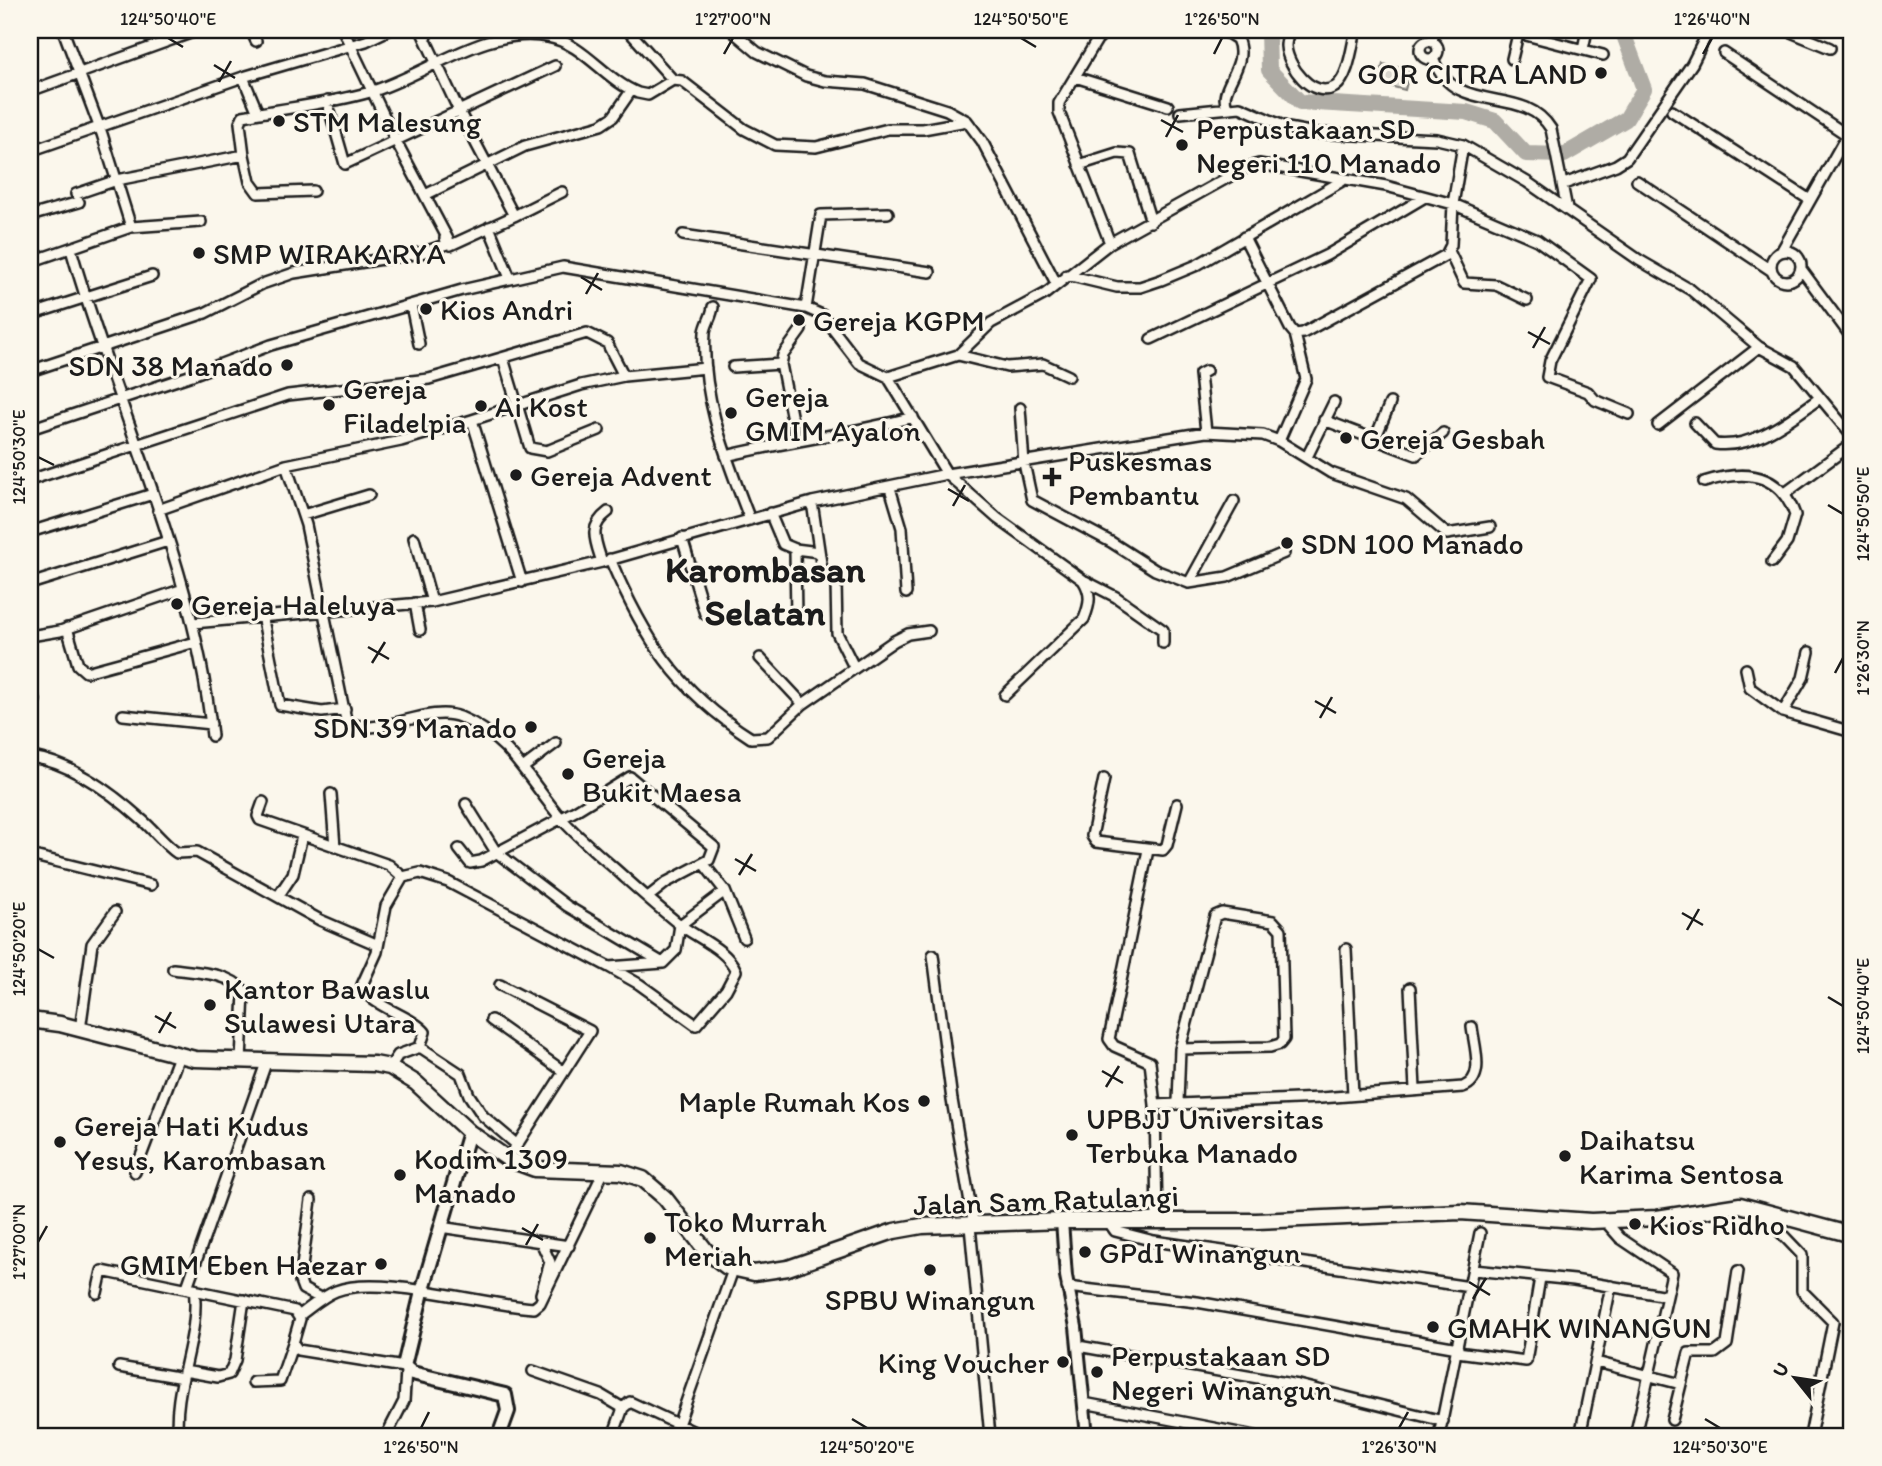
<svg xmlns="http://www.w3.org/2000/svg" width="1882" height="1466" font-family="Itim,sans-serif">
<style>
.green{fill:#dad7ce;stroke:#7b7a75;stroke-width:2}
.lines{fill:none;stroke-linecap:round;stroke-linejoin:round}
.river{stroke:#afaca5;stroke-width:16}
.minor-casing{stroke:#1c1c1c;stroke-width:14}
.tertiary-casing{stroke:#1c1c1c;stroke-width:16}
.secondary-casing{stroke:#1c1c1c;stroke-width:18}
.trunk-casing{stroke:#1c1c1c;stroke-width:19}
.minor{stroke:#fbf7ec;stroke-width:9}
.tertiary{stroke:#fbf7ec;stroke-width:10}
.secondary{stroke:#fbf7ec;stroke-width:12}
.trunk{stroke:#fbf7ec;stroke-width:14}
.ticks{fill:none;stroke:#1c1c1c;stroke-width:2.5}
.poi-dot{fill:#1c1c1c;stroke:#fbf7ec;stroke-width:2.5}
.labels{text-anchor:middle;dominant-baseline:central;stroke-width:6;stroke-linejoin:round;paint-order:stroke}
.poi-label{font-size:30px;fill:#1c1c1c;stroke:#fbf7ec;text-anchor:start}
.street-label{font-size:30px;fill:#1c1c1c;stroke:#fbf7ec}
.district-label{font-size:37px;font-weight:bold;fill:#1c1c1c;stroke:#fbf7ec}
.neatline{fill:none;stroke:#1c1c1c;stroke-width:2.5}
.ticks-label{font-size:18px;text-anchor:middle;fill:#1c1c1c}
</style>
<rect width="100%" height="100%" fill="#fbf7ec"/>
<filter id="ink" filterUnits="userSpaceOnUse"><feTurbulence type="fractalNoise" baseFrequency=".0143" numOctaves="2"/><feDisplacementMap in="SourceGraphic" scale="14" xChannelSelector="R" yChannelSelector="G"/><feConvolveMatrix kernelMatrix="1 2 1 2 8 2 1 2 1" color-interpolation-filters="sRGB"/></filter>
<g filter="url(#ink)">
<path class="green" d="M1383 64 1410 70 1405 90 1378 83Z"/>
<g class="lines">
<path class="river" d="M1268 30 1269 70 1300 102 1466 112 1495 121 1526 154 1564 155 1626 119 1644 89 1622 30"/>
<defs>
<path id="minor" d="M63 30 102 134 131 227
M251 30 256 41
M343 30 396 141 451 245 514 216 460 113 421 30
M628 30 673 80
M731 30 757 52 806 76 825 81 865 84 947 110 967 121 982 141 1056 283
M1077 30 1099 38
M1103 30 1059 103V112L1110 243
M1223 30 1237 39C1250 66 1217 88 1227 106
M1289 30C1288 35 1286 41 1286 46 1287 65 1312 100 1335 87 1349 78 1352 45 1356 30
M1786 30 1830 48
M1518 33 1603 55
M1420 50a9 9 0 1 1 18 0a9 9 0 1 1-18 0Z
M1432 42 1434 30
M1583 49 1587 30
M1724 53 1847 135 1781 252
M1433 59C1456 118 1523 83 1551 129L1567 209
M1512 59 1519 30
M243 77 258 113
M1075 77 1168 106
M30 91 199 30
M327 101 345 164 555 66
M1672 111 1810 200
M1180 113 1240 107 1288 128 1315 133 1437 139 1463 145 1527 182 1639 260 1691 290 1759 347 1794 366 1852 436
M30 151 243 77 366 41 389 30
M244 155 250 182 258 193 313 191
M1079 165 1117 153 1130 154 1151 222
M1637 181 1772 271
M1564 184 1616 165 1627 158 1692 64 1709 30
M76 194 117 180 244 155 240 123 243 116C285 108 329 104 370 92 427 75 485 25 548 37 583 43 605 80 638 93L648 95 673 80 682 81 744 129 775 145 816 147 888 129H923L967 121
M425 195 525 146 601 125 613 117 631 91
M30 216 79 202
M514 216 562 192
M489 227 510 278
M683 235 930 272
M1244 237 1290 328 1295 334 1303 333 1446 255 1451 245 1453 204 1463 145
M71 249C117 411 195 567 212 736
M1449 251 1464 283 1496 285 1527 300
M1771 266a15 15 0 1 1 30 0a15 15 0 1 1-30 0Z
M30 262 131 227 201 222
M1801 269 1852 338
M1067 275 1117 287H1140L1161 280 1197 265 1342 181
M411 305 419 344
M713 307C712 316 706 324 705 332 701 398 727 459 750 520
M806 308 821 215 888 213
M30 315 152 276
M1151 339 1327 255 1425 197
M958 355 1007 367 1043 364 1069 376
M503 358 530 448 547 451 599 430
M733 367 781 364
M30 371 205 313 262 284 294 273 421 253 447 244 445 238
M888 377 958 355 991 323 1045 294 1110 243 1245 168 1259 164 1386 186 1453 204 1537 240 1591 279 1550 361 1547 377 1588 392 1595 400 1629 414
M1020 408 1024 463 1032 500 1111 542 1155 570 1189 583 1227 577 1284 553
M472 420 581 385 624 376 706 368
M1324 420 1416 455 1443 433
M1695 423 1715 444C1755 449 1790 419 1820 398
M1658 425 1759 347
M30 429 192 375 271 345 462 290 563 267 806 308 822 315 859 363 888 377 947 474 997 518 1083 580C1092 594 1090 604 1084 619L1005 695
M1206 432 1200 374 1206 371
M1375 439 1390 403
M796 440 781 364 783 355 801 330
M1279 441 1306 379 1295 334
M726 456C788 441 851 434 913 417
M1307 457 1334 402
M286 465 306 525 346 720C374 742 427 703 460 717 509 737 528 779 560 817 578 838 602 857 623 876 641 892 660 909 679 924 697 938 727 949 736 971L726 990 696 1025 639 984 609 967
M30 480 288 395 429 379 587 333 607 343 624 376
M1704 482C1742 470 1779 470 1795 515L1787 542 1772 562
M890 488 902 528 906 593
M1784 494 1852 444
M812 502 822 570 836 582 837 633 854 667
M158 510 286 465 401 441 472 420 522 582
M770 513 783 544 795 549 819 552
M303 515 369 495
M30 532 153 494
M414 538 432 602
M682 538 705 614
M795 549 796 619
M610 559C644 638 676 690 751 738L768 737 803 704 894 641 908 634 929 631
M602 562C595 540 588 527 608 512
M1085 581 1116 597 1163 630V643
M1189 583 1234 501
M30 584 168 541
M415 603 420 630
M262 615 280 705 322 712 345 709
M193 623 432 602 602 562 812 502 947 474 1206 432 1263 435 1279 441 1331 473 1406 499 1447 534 1490 527
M67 628 78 665 86 672 196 642
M30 636 60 631 183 589
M760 658 803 704
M1746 669 1750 688 1783 712 1852 732
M30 711 35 700
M1783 712 1803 678 1809 652
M123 715 211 724
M30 757C70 762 112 793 142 820 154 830 164 844 177 853L197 852 320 920 378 945
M524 767 556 743
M1104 779 1092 836 1096 842 1163 850 1167 845 1177 804
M331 794 335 847
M263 802 258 816 260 820 389 865 403 877
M466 804 496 852 567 906 663 963
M459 849 470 863 481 861 575 811 630 777 714 847 709 860 667 882 648 897
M1148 850 1109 1039 1114 1046 1150 1062 1155 1105 1157 1220
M30 855 151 885
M703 863 725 891 744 938
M279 895 293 874 302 836
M680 925 725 891
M1346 949 1353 1095
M933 955 952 1100 974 1226
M173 969C194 972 230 972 244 991L241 1062
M500 985 590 1031 508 1159
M1410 988 1415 1089
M491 1020 563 1071
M80 1030 92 944 115 912
M420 1047 461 1074 469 1095 483 1116 516 1144
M390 1067 398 1055 420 1047 425 1032C411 1015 366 1005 362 985L377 952 386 906 403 877 420 873 448 882 609 967 663 963 676 950 680 925
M1178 1102 1180 1049 1270 1047 1280 1044 1284 1039 1281 930 1273 921 1222 913 1215 916 1180 1049
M1155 1105 1321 1098 1463 1087C1486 1079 1474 1046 1472 1027
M135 1172 179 1056
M311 1200 300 1281 303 1289 322 1299
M1761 1212 1802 1255V1291L1833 1322 1810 1436
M1108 1221 1115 1231 1154 1241 1470 1287
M1605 1221 1620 1238 1672 1273 1667 1296
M970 1226 990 1436
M440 1227 569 1246
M1474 1270 1574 1280 1667 1296 1635 1436
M187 1287 266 1063
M1067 1287 1197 1302 1458 1348
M97 1293 102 1271 295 1311 300 1319 293 1343 298 1350 404 1367
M541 1294 550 1262 541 1242
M300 1315C311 1307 323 1296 336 1291 379 1274 484 1305 534 1308L540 1303 603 1173
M1078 1346 1298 1385 1443 1421
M1457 1352 1526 1361 1540 1278
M1596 1362 1681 1384 1672 1420
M119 1367 183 1378
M184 1371 218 1377 229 1374 235 1360 244 1300
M533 1371 601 1395 623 1408
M253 1382 280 1381 293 1343
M1681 1384 1689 1353H1715L1727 1344 1738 1271
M1084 1403 1255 1436
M1739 1435 1745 1436
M178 1436C172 1387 201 1337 194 1288
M386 1436 404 1401 406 1371
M613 1436 623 1408 630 1402 703 1436
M674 1436 733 1270
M1439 1436 1480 1233
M1580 1436 1611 1286"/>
<path id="tertiary" d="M1062 1221 1066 1276 1076 1327 1087 1436"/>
<path id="secondary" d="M469 1132 422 1292 404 1366 412 1373 505 1395 508 1411 499 1436"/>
<path id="trunk" d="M30 1020 60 1024 195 1059 374 1064 390 1067 416 1083 469 1132 508 1159 535 1169 621 1172 643 1179 665 1198 707 1252 727 1267 754 1273 788 1268 894 1231 922 1226 1062 1221H1256L1460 1212 1591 1221 1657 1218 1740 1205 1852 1235"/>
</defs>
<use href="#minor" class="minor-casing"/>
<use href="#tertiary" class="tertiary-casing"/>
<use href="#secondary" class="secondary-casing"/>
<use href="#trunk" class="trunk-casing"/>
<use href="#minor" class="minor"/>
<use href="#tertiary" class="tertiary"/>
<use href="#secondary" class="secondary"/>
<use href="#trunk" class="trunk"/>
</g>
</g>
<path class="ticks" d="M168 38 183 47M1021 38 1036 47M724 54 733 38M1214 54 1222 38M1703 54 1712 38M214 65 235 78M219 82 231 61M1161 120 1183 132M1166 137 1178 115M581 277 602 290M586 294 598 273M1528 332 1550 344M1533 348 1545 327M38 457 54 465M948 489 969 501M1828 505 1843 514M953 506 965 485M368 647 389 659M372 663 385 642M1835 673 1843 658M1315 701 1336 713M1320 718 1332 697M735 859 756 871M739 875 752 854M1682 913 1703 925M1687 930 1699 909M38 949 54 958M1828 997 1843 1006M155 1016 176 1028M159 1033 171 1012M1102 1071 1123 1083M1106 1087 1119 1066M522 1228 543 1240M38 1242 47 1226M526 1245 538 1224M1469 1282 1490 1295M1473 1299 1486 1278M852 1419 867 1428M1705 1419 1720 1428M421 1428 429 1412M1399 1428 1408 1412"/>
<g class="poi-dot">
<circle cx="1601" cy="73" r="7"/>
<circle cx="279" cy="121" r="7"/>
<circle cx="1182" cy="145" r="7"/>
<circle cx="199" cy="253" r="7"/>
<circle cx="426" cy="309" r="7"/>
<circle cx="799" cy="320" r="7"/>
<circle cx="287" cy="365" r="7"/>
<circle cx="329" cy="405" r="7"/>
<circle cx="481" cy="406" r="7"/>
<circle cx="731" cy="413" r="7"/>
<circle cx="1346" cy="438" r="7"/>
<circle cx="516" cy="475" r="7"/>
<path d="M1048.5 466.5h7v7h7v7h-7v7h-7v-7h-7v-7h7z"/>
<circle cx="1287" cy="543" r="7"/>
<circle cx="177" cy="604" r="7"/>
<circle cx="531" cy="727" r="7"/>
<circle cx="568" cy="774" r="7"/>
<circle cx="210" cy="1005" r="7"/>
<circle cx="924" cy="1101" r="7"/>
<circle cx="1072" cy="1135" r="7"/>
<circle cx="60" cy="1142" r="7"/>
<circle cx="1565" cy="1156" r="7"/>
<circle cx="400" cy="1175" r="7"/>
<circle cx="1635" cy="1224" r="7"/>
<circle cx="650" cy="1238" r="7"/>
<circle cx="1085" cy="1252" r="7"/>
<circle cx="381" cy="1264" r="7"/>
<circle cx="930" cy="1270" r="7"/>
<circle cx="1433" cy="1327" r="7"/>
<circle cx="1063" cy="1362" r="7"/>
<circle cx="1097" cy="1372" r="7"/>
</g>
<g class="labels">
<g class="poi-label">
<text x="1587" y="73" text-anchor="end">GOR CITRA LAND</text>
<text x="293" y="121">STM Malesung</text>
<text x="1196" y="128">Perpustakaan SD<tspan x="1196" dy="34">Negeri 110 Manado</tspan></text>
<text x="213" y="253">SMP WIRAKARYA</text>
<text x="440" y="309">Kios Andri</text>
<text x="813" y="320">Gereja KGPM</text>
<text x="273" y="365" text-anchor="end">SDN 38 Manado</text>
<text x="343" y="388">Gereja<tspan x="343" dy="34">Filadelpia</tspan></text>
<text x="745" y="396">Gereja<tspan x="745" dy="34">GMIM Ayalon</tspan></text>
<text x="495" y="406">Ai Kost</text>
<text x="1360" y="438">Gereja Gesbah</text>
<text x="1068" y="460">Puskesmas<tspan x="1068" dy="34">Pembantu</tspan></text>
<text x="530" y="475">Gereja Advent</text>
<text x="1301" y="543">SDN 100 Manado</text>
<text x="191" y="604">Gereja Haleluya</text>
<text x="517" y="727" text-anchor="end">SDN 39 Manado</text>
<text x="582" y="757">Gereja<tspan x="582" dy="34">Bukit Maesa</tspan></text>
<text x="224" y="988">Kantor Bawaslu<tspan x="224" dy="34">Sulawesi Utara</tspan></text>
<text x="910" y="1101" text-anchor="end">Maple Rumah Kos</text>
<text x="1086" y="1118">UPBJJ Universitas<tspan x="1086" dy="34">Terbuka Manado</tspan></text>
<text x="74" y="1125">Gereja Hati Kudus<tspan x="74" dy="34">Yesus, Karombasan</tspan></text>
<text x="1579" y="1139">Daihatsu<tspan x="1579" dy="34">Karima Sentosa</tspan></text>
<text x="414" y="1158">Kodim 1309<tspan x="414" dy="34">Manado</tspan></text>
<text x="664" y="1221">Toko Murrah<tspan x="664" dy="34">Meriah</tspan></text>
<text x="1649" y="1224">Kios Ridho</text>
<text x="1099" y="1252">GPdI Winangun</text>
<text x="367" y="1264" text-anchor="end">GMIM Eben Haezar</text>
<text x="930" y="1299" text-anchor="middle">SPBU Winangun</text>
<text x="1447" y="1327">GMAHK WINANGUN</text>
<text x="1111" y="1355">Perpustakaan SD<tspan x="1111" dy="34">Negeri Winangun</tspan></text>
<text x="1049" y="1362" text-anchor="end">King Voucher</text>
</g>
<g class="street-label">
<text transform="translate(1046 1200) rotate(-2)">Jalan Sam Ratulangi</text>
</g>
<g class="district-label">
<text x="765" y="569">Karombasan<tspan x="765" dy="43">Selatan</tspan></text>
</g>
</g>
<rect width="1882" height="1466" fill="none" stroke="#fbf7ec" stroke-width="77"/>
<g transform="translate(1795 1378) rotate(300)" stroke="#fbf7ec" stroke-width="5" paint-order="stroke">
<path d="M0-5L12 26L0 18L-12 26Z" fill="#1c1c1c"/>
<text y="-10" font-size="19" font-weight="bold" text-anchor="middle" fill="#1c1c1c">U</text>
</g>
<rect x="38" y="38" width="1805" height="1390" class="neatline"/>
<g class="ticks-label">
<text x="168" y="25">124°50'40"E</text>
<text x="733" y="25">1°27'00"N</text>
<text x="1021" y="25">124°50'50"E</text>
<text x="1222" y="25">1°26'50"N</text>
<text x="1712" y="25">1°26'40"N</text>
<text transform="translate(19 457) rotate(-90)" y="6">124°50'30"E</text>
<text transform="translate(1863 514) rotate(-90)" y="6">124°50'50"E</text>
<text transform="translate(1863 658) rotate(-90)" y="6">1°26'30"N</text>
<text transform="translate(19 949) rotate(-90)" y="6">124°50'20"E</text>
<text transform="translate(1863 1006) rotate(-90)" y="6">124°50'40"E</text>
<text transform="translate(19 1242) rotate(-90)" y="6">1°27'00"N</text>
<text x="421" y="1453">1°26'50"N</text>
<text x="867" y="1453">124°50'20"E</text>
<text x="1399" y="1453">1°26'30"N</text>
<text x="1720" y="1453">124°50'30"E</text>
</g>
</svg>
